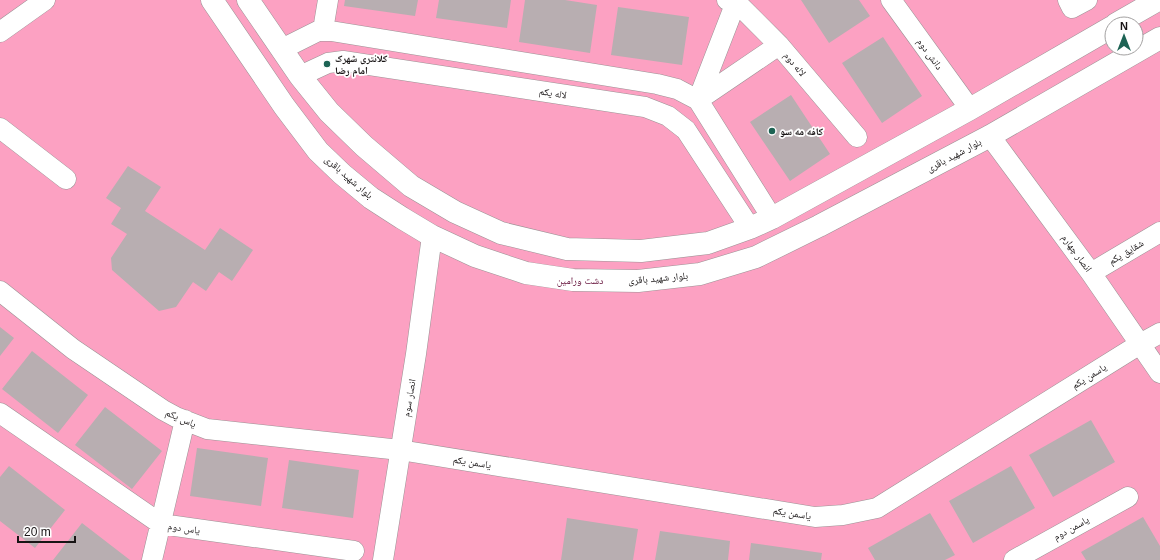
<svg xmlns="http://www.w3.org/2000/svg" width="1160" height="560" font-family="Arial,'Noto Naskh Arabic',sans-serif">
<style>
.green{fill:#fca1c2;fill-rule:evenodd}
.building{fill:#b8aeb1}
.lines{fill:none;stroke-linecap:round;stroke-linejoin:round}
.minor-casing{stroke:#9c9295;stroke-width:21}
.tertiary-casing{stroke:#9c9295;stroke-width:23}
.minor{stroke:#fff;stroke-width:20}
.tertiary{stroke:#fff;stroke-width:22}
.poi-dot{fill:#1d6354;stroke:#fff;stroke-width:1.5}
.labels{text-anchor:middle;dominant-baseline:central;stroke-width:3.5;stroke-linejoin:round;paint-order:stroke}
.street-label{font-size:10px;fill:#181415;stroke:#fff}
.poi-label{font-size:10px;font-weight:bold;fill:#181415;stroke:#fff;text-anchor:start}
.park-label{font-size:10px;fill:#620d37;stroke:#fff}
</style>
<rect width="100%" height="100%" fill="#e5dbde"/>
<path class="green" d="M0 0H1160V560H0ZM1112 24H1136V48H1112Z"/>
<path class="building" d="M345 0H418L415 16 344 6Z
M439 0H511L507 28 436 18Z
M525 0H565L597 5 590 53 519 42Z
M801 0H859L870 16 829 43Z
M618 7 689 17 682 65 611 55Z
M883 37 922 96 882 123 842 63Z
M791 95 830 154 790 181 750 122Z
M128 166 161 187 145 211 205 250 220 228 253 250 232 281 219 272 206 291 193 282 176 307 159 311 112 270 111 258 127 234 111 224 121 208 106 198Z
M0 327 14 338 0 356Z
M32 351 88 395 58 433 2 389Z
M105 407 162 451 132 489 75 445Z
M1091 420 1115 462 1053 497 1029 455Z
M197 448 268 458 261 506 190 496Z
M289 460 359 470 353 518 282 508Z
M9 466 65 510 35 548 0 521V477Z
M1011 466 1035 508 973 543 949 501Z
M930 513 955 555 945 560H875L868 548Z
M1143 517 1160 546V560H1086L1081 552Z
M567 518 638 529 633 560H561Z
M82 523 130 560H53Z
M660 531 730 541 728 560H655Z
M751 543 822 553 821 560H749Z"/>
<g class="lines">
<defs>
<path id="minor" d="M727 0 736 2 779 45 857 137
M891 0 970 109
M1068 0 1072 8 1087 0
M323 30 328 0
M0 32 45 0
M282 49 318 31H331L657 84 677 89 698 100 772 218
M300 76 328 63 343 61 645 107 668 116 686 130 750 228
M698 100 736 2
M698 100 779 45
M0 128 66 179
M990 136 1091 273 1160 373
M1091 273 1160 232
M0 291 73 349 163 410 176 417 207 429 400 450 815 517 843 515 877 508 1140 344 1160 333
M0 413 161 524 354 551
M152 560 185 420
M383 560 416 354 432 236
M1014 560 1128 497"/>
<path id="tertiary" d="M212 0 284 106 318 151 342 174 371 198 402 218 432 236 475 256 526 273 573 280 638 281 700 274 756 257 819 226 990 136 1160 38
M248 0 300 76 329 112 364 146 411 186 455 212 501 233 567 249 641 251 708 243 750 228 772 218 970 109 1112 27
M1116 24 1158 0"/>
</defs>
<use href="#minor" class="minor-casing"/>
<use href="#tertiary" class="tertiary-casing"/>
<use href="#minor" class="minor"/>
<use href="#tertiary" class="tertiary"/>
</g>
<g class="poi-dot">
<circle cx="327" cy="64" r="4"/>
<circle cx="772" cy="131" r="4"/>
</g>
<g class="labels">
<g class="street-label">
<text transform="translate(930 54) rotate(54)">دانش دوم</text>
<text transform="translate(795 64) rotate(50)">لاله دوم</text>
<text transform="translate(553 93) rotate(9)">لاله یکم</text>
<text transform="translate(954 155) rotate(-28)">بلوار شهید باقری</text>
<text transform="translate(349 177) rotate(41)">بلوار شهید باقری</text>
<text transform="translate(1126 252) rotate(-31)">شقایق یکم</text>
<text transform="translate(1077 253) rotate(54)">انصار چهارم</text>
<text transform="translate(658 278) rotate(-5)">بلوار شهید باقری</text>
<text transform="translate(1089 376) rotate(-32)">یاسمن یکم</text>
<text transform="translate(409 398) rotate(-80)">انصار سوم</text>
<text transform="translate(181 418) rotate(23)">یاس یکم</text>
<text transform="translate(472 462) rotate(9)">یاسمن یکم</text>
<text transform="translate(792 513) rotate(9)">یاسمن یکم</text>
<text transform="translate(184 528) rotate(8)">یاس دوم</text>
<text transform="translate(1071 528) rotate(-29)">یاسمن دوم</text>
</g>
<g class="poi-label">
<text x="335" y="58">کلانتری شهرک<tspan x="335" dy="12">امام رضا</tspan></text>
<text x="780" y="131">کافه مه سو</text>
</g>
<g class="park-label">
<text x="580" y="280">دشت ورامین</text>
</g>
</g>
<g transform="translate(1124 36)"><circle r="19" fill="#ffffff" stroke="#a3a1a1"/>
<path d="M0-3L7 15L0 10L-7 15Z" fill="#1d6354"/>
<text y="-6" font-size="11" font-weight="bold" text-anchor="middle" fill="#181415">N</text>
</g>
<path d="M18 536v6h57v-6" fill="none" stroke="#181415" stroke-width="2"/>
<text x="24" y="536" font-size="12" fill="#181415" stroke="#ffffff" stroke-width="3" paint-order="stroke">20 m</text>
</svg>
